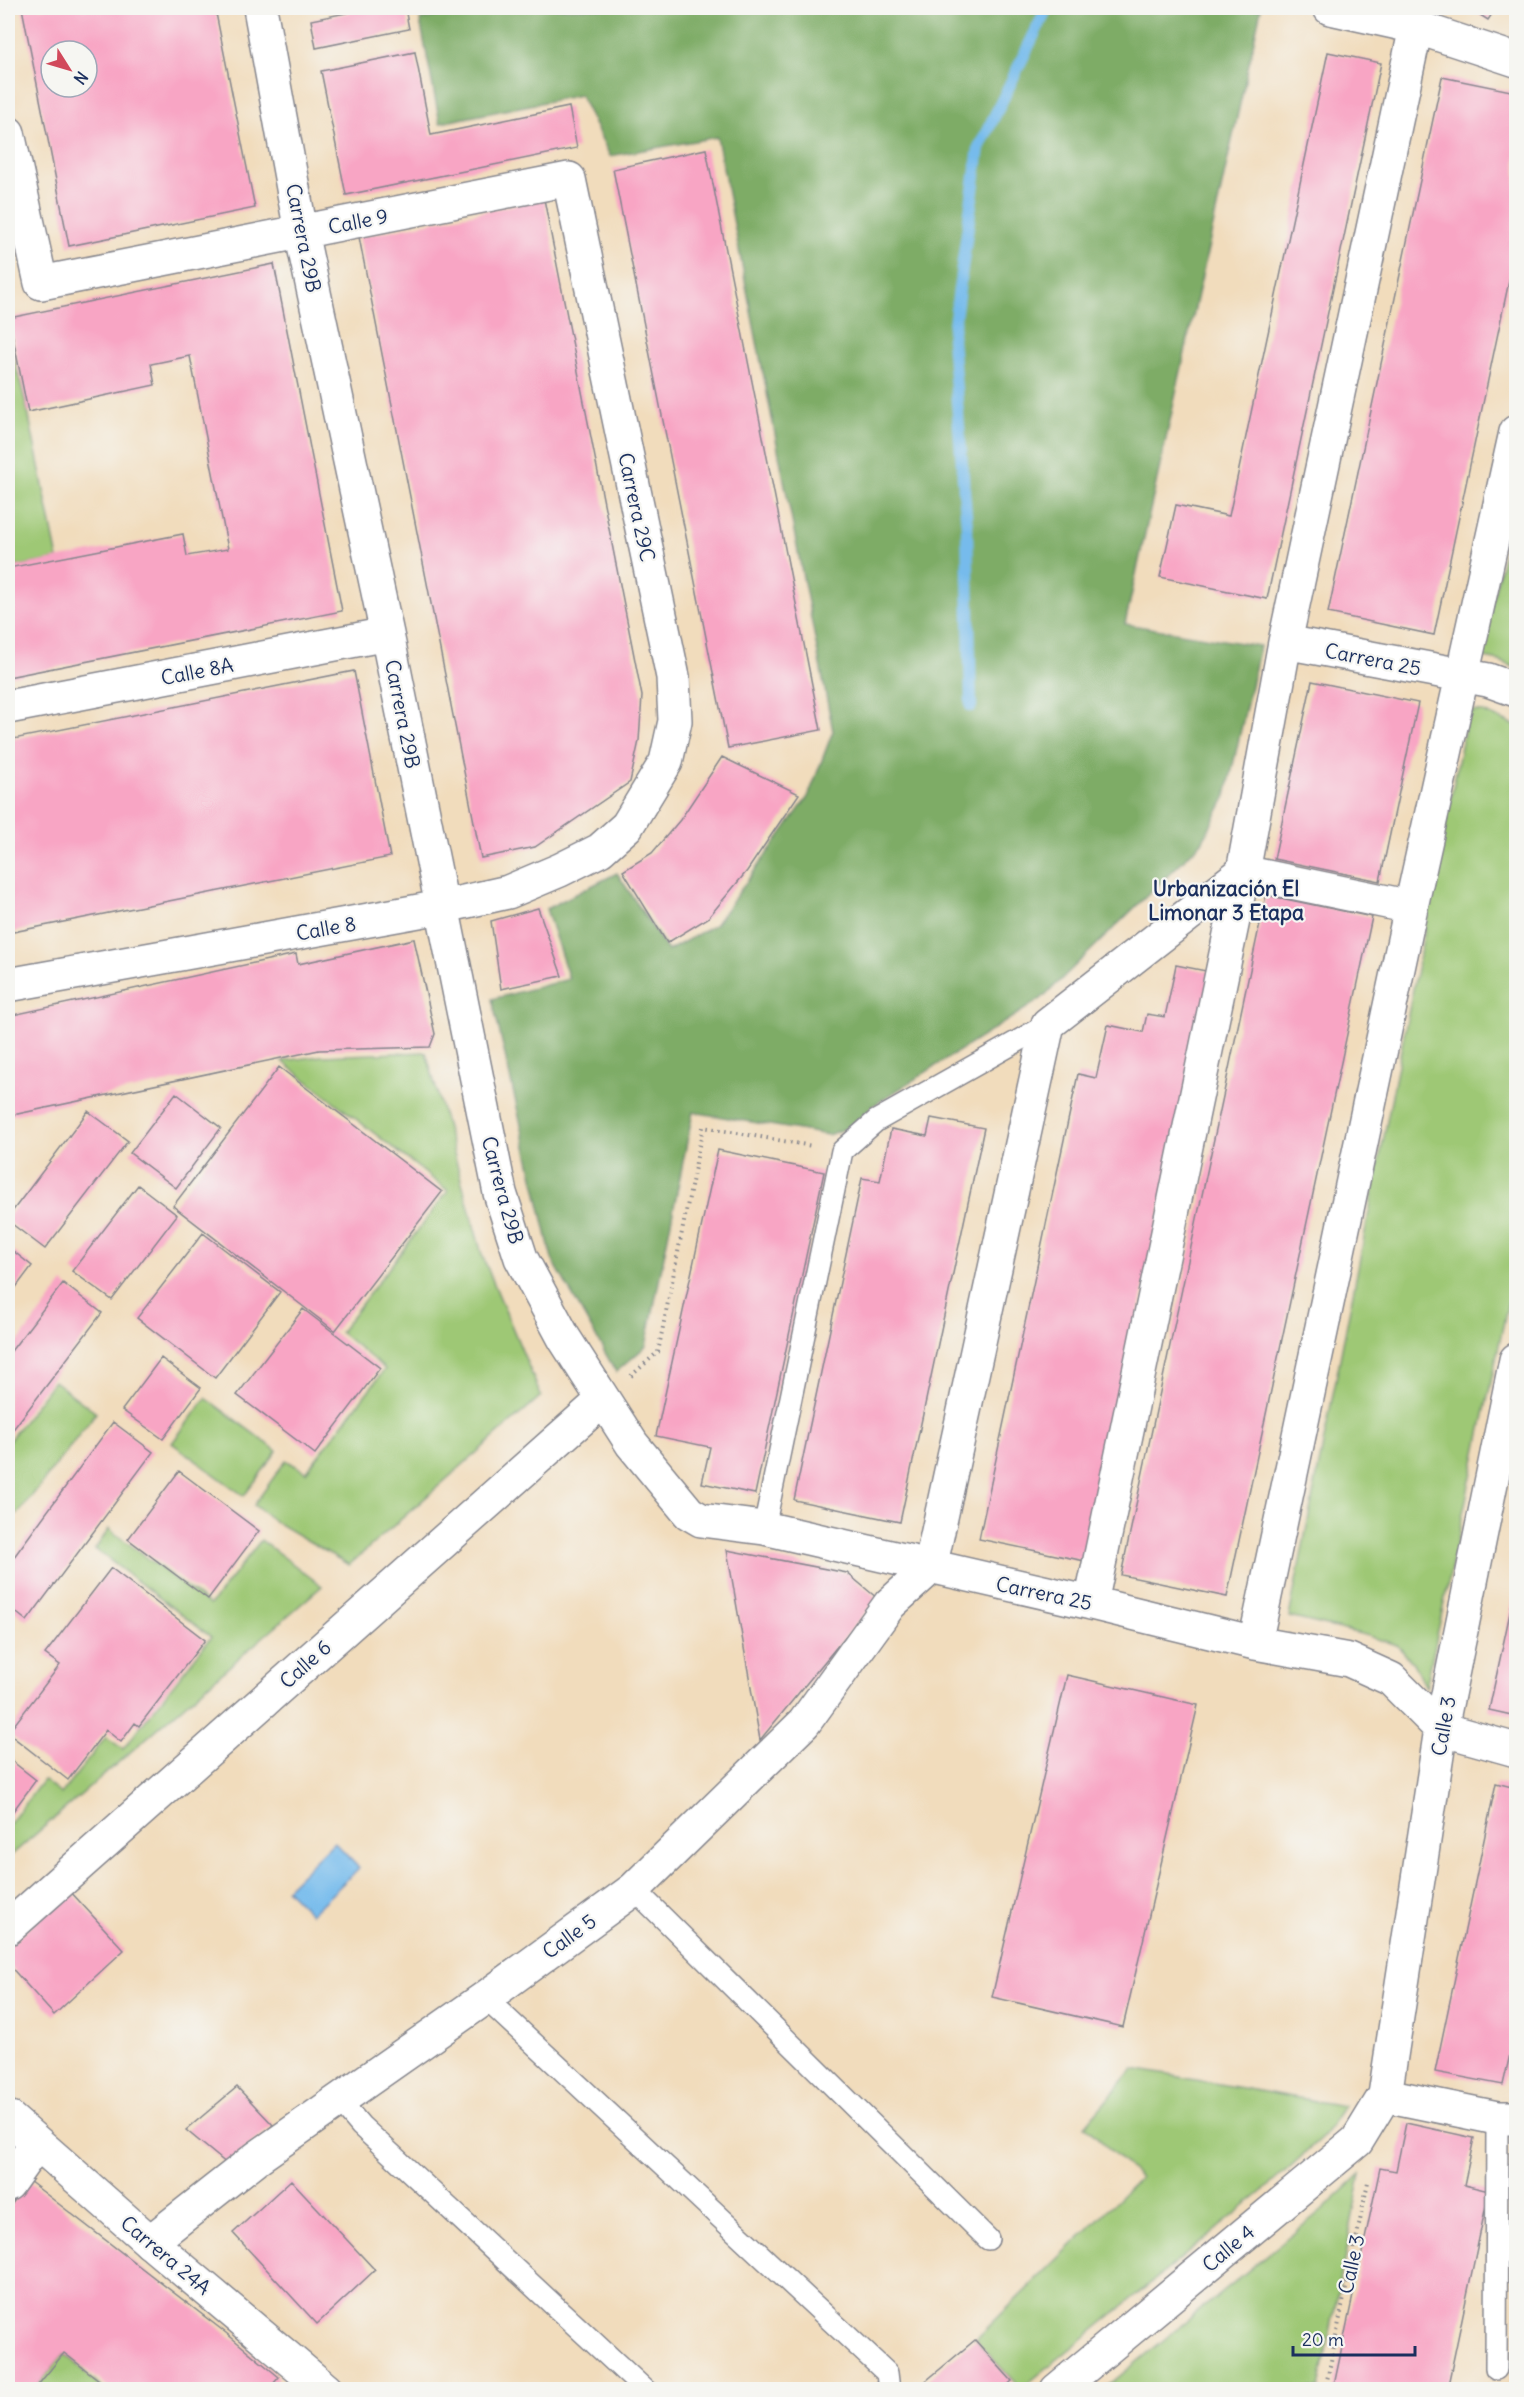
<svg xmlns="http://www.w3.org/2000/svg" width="1524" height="2397" font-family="Delius,sans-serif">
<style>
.green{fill:#9ec874;stroke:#5c7c69;stroke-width:1.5}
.forest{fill:#7eac66;stroke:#4c6e62;stroke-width:1.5}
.water{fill:#76bbec;stroke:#4875a5;stroke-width:1.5}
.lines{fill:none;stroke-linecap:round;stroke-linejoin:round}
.stream{stroke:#76bbec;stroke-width:12}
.building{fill:#f8a5c4;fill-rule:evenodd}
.service-casing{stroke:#86868d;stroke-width:24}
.minor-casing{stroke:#86868d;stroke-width:36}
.tertiary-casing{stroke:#86868d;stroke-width:36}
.path{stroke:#86868d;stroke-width:4;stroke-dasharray:1.5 4.5;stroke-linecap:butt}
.service{stroke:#fff;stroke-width:21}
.minor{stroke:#fff;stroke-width:33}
.tertiary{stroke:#fff;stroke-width:33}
.labels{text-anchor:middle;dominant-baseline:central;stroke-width:4.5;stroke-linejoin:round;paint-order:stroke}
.street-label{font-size:20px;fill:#1b2f5e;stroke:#f6f6f2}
.neighbourhood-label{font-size:21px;font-weight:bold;fill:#1b2f5e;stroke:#f6f6f2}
</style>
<rect width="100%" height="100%" fill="#f6f6f2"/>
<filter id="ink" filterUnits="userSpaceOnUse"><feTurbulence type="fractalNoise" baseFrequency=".0167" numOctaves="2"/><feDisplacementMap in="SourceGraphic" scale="12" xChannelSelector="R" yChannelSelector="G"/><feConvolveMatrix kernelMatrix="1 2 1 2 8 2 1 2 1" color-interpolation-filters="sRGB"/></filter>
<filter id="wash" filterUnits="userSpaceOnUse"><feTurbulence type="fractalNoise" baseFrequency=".008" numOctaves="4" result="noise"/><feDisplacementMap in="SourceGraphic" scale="24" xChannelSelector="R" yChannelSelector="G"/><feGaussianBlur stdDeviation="1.35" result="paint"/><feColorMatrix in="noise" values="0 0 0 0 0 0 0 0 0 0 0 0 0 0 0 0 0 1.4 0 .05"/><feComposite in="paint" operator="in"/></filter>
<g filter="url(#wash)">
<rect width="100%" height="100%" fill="#f1dcbc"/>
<path class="green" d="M8 336 28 412 58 559 8 568Z
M1516 501V668L1500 661 1479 657Z
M1468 711 1483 712 1516 726V1265L1426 1687 1413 1663 1397 1645 1361 1634 1289 1617Z
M426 1052 482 1255 541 1396 349 1565 274 1521 254 1505 286 1460 306 1472 385 1369 340 1332 448 1191 282 1061 321 1056Z
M54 1381 96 1413 18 1514 8 1506V1442Z
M206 1398 277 1451 244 1496 172 1443Z
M109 1529 210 1605 261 1540 322 1586 8 1858V1826L43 1780 61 1794 106 1737 123 1749 211 1637 95 1549Z
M1133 2069 1344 2106 1324 2136 1261 2193 1021 2389 975 2340 1140 2178 1085 2126Z
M1361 2174 1319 2389H1104L1328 2205Z
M64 2353 103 2389 34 2390Z"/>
<path class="forest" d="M473 8 1261 9 1125 624 1260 646 1226 796 1202 842 1041 999 874 1105 851 1126 828 1135 693 1112 646 1346 616 1372 552 1259 492 999 569 979 546 909 617 873 668 951 716 924 808 797 833 731 717 137 610 156 580 95 440 123 420 20Z"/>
<path class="water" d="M334 1842 359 1868 311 1914 286 1889Z"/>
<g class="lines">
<path class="stream" d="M971 706 967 527 952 339 979 148 1047 8"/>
</g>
<g id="blocks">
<path class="building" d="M22 8H215L255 208 69 246ZM51 51H87V87H51Z
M355 8H405L409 29 316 48 311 20 356 11Z
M1469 8H1496L1488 20Z
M415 52 431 135 569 107 577 148 346 195 321 71Z
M1328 52 1381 63 1267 599 1160 577 1176 505 1229 516Z
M1442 77 1516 92V248L1434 635 1328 613Z
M706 149 821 730 728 748 613 169Z
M544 199 642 696 639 741 630 782 535 847 481 858 359 237Z
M274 264 342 611 8 677V568L183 534 187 556 228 549 190 356 151 364 155 385 28 412 9 318Z
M354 671 390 857 8 933V740Z
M1312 681 1418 703 1380 881 1274 859Z
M722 757 799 794 747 871 708 918 667 943 623 871 652 853 680 820Z
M1266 895 1372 917 1227 1597 1121 1575Z
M538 908 562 976 501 989 491 921Z
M414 939 435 1034 430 1047 319 1050 8 1116V1016L296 954 298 964Z
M1176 965 1211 972 1085 1561 979 1539 1078 1074 1096 1078 1108 1025 1143 1032 1147 1014 1165 1017Z
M279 1067 442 1192 335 1331 173 1206Z
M176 1093 221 1128 176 1188 130 1153Z
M88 1111 128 1141 45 1249 8 1221V1217Z
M931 1118 984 1128 900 1522 794 1500 862 1178 880 1181 891 1129 927 1136Z
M718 1150 824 1172 755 1494 702 1483 710 1447 656 1436Z
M138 1185 177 1215 112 1300 72 1271Z
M203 1233 280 1292 215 1378 137 1318Z
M8 1247 32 1266 8 1298Z
M63 1283 102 1313 8 1436V1355Z
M303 1309 380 1368 315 1454 237 1395Z
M161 1358 201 1388 163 1439 122 1410Z
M113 1422 153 1452 27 1621 8 1606V1565Z
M179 1471 259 1531 208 1599 128 1539Z
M727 1550 847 1573 877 1598 760 1740Z
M111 1568 205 1640 139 1726 135 1723 121 1742 106 1730 68 1780 8 1733 60 1665 45 1654Z
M1516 1585V1716L1489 1710Z
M1067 1675 1198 1705 1123 2027 992 1997Z
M8 1758 36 1780 8 1818Z
M1496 1783 1516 1788V2051L1511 2050 1503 2085 1435 2072Z
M69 1890 124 1950 54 2015 8 1964V1947Z
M237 2087 273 2125 227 2164 186 2130Z
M1406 2123 1474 2138 1464 2185 1489 2191 1447 2390H1333L1380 2168 1396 2171Z
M291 2180 375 2270 317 2324 233 2233Z
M29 2181 226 2333 279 2377 268 2390H112L64 2353 34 2390H8V2209Z
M975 2340 1012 2381 1002 2390H915Z"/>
</g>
</g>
<g filter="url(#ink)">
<use href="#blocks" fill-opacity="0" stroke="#86868d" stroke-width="1.5"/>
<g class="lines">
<defs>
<path id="service" d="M764 1528 842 1151 876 1121 1048 1024
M634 1889 988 2239
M485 1998 887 2373 889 2390
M339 2100 361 2126 645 2390
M1496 2369 1497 2118"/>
<path id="minor" d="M260 8 301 232 387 634 500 1193 521 1258 564 1338 632 1444 689 1513 701 1520 764 1528 1091 1603 1255 1643 1349 1660 1391 1679 1441 1729 1516 1750
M1330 8 1416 27 1516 60
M8 133 41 283 569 179 673 677 675 721 666 762 627 826 600 850 560 870 508 892 441 907 8 985
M1285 642 1488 680 1516 690
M8 707 387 634
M1091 1603 1243 872 1285 642 1416 27
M1255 1643 1411 907 1516 432
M8 1928 603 1400
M1385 2095 1497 2118H1516
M8 2184 37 2143
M150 2242 258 2157 485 1998 634 1889 804 1723 890 1604 930 1568 1048 1024 1243 872 1411 907
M1057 2390 1357 2141 1385 2095 1441 1729 1516 1360"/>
<path id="tertiary" d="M8 2117 150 2242 326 2390"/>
</defs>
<use href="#service" class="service-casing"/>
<use href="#minor" class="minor-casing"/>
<use href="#tertiary" class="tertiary-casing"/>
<path class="path" d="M631 1376 658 1352 703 1127 812 1146
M1325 2390 1368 2182"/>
<use href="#service" class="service"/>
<use href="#minor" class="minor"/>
<use href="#tertiary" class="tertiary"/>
</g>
</g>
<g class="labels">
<g class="street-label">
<text transform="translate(358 221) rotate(-11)">Calle 9</text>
<text transform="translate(304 238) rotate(79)">Carrera 29B</text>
<text transform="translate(637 507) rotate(78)">Carrera 29C</text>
<text transform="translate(1373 659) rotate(11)">Carrera 25</text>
<text transform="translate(197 671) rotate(-11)">Calle 8A</text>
<text transform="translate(403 714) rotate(79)">Carrera 29B</text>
<text transform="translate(326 928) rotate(-10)">Calle 8</text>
<text transform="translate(503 1190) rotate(75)">Carrera 29B</text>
<text transform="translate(1044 1593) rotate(12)">Carrera 25</text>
<text transform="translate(305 1664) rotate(-42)">Calle 6</text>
<text transform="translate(1443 1726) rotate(-80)">Calle 3</text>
<text transform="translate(569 1936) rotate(-36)">Calle 5</text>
<text transform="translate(1228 2248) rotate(-40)">Calle 4</text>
<text transform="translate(166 2255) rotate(40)">Carrera 24A</text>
<text transform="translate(1351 2264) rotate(-78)">Calle 3</text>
</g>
<g class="neighbourhood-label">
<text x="1226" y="888">Urbanización El<tspan x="1226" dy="24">Limonar 3 Etapa</tspan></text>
</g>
</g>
<rect width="1524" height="2397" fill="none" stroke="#f6f6f2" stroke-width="30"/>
<g transform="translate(69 69) rotate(127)"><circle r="28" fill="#f6f6f2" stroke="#9ea6b7" stroke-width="1.5"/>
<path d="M0-4.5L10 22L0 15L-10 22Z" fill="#d1495b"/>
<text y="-9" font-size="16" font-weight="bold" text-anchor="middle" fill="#1b2f5e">N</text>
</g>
<path d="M1293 2346v9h122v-9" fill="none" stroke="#1b2f5e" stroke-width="3"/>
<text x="1302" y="2346" font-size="18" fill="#1b2f5e" stroke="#f6f6f2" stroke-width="4.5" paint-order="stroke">20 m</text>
</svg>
